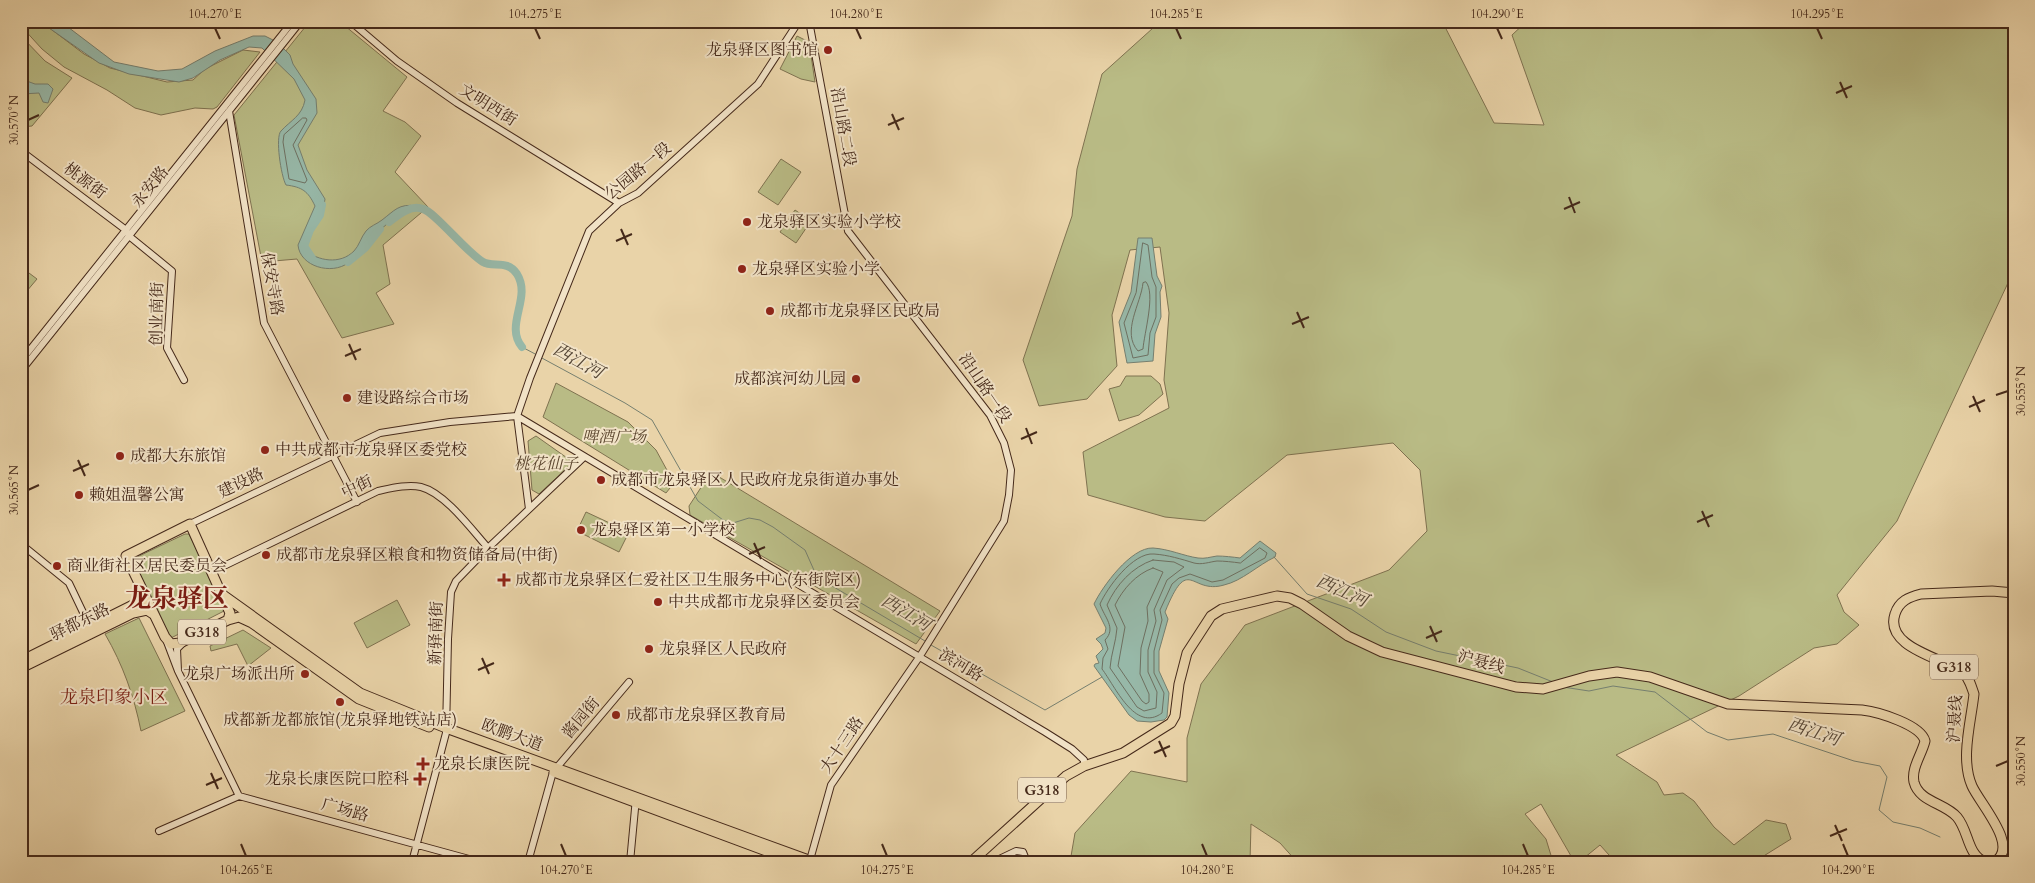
<svg xmlns="http://www.w3.org/2000/svg" width="2035" height="883" font-family="Cardo,'Noto Serif SC',serif">
<style>
.green{fill:#b9bb85;stroke:#7f7250}
.water{fill:#97b8a8;stroke:#767f6f}
.lines{fill:none;stroke-linecap:round;stroke-linejoin:round}
.shore{stroke:#6e7061;stroke-width:1}
.stream{stroke:#767f6f;stroke-width:1}
.river{stroke:#97b8a8;stroke-width:8}
.secondary-casing{stroke:#45291a;stroke-width:8}
.highway-casing{stroke:#45291a;stroke-width:11}
.secondary{stroke:#f1e2c6;stroke-width:6}
.highway{stroke:#e9d3a8;stroke-width:9}
.ticks{fill:none;stroke:#45291a;stroke-width:2}
.poi-dot{fill:#8f2418;stroke:#f1e2c6;stroke-width:2}
.labels{text-anchor:middle;dominant-baseline:central;stroke-width:4;stroke-linejoin:round;paint-order:stroke}
.shield{fill:#f1e2c6;stroke:#79604e;stroke-width:1}
.shield-label{font-size:15px;font-weight:bold;fill:#45291a}
.poi-label{font-size:16px;fill:#45291a;stroke:#f1e2c6;text-anchor:start}
.street-label{font-size:16px;fill:#45291a;stroke:#f1e2c6}
.park-label{font-size:16px;font-style:italic;fill:#5c462f;stroke:#f1e2c6}
.water-label{font-size:18px;font-style:italic;fill:#554636;stroke:#f1e2c6}
.neighbourhood-label{font-size:18px;fill:#7a1f14;stroke:#f1e2c6}
.town-label{font-size:26px;font-weight:bold;fill:#7a1f14;stroke:#f1e2c6}
.neatline{fill:none;stroke:#45291a;stroke-width:2}
.ticks-label{font-size:12px;text-anchor:middle;fill:#45291a}
</style>
<rect width="100%" height="100%" fill="#e9d3a8"/>
<filter id="stains"><feTurbulence type="fractalNoise" baseFrequency=".004" numOctaves="4"/><feColorMatrix values="0 0 0 0 .2 0 0 0 0 .09 0 0 0 0 .02 0 0 0 .5 -.17"/></filter>
<radialGradient id="worn" r=".72"><stop offset=".6" stop-color="#630" stop-opacity="0"/><stop offset="1" stop-color="#630" stop-opacity=".3"/></radialGradient>
<path class="green" d="M21 21 43 23 84 54 110 68 167 82 193 80 205 69 243 50 260 52 217 107 213 109 195 108 161 115 135 108 107 90 64 67 42 49 21 26Z
M310 21H339L407 77 383 111 405 122 421 136 395 172 428 207 383 245 390 284 376 293 394 324 342 338 297 259 262 262 234 115Z
M1155 21H1442L1494 123 1544 125 1512 35 1527 21H2014V270L1897 521 1837 595 1844 612 1859 625 1837 644 1814 648 1739 696 1616 755 1657 782 1664 795 1683 793 1694 801 1714 827 1734 845 1766 820 1786 824 1791 839 1754 862H1603L1609 855 1600 845 1584 858 1571 856 1541 804 1525 814 1546 839 1553 862H1297L1280 843 1251 824 1250 862H1070L1075 833 1131 771 1187 782V738L1201 684 1245 625 1389 570 1427 531 1420 470 1393 443 1287 455 1205 521 1165 517 1088 495 1083 452 1169 408 1164 380 1169 313 1160 247 1130 250 1112 315 1117 366 1087 399 1039 406 1023 360 1072 216 1077 169 1102 74 1153 28Z
M21 36 45 61 72 78 32 126 21 127Z
M797 36 809 42 815 82 801 79 780 69Z
M781 159 801 172 778 205 758 192Z
M795 210 811 221 796 243 780 232Z
M21 267 37 279 21 298Z
M1126 376H1151L1160 384 1163 394 1139 415 1119 421 1109 389 1120 386Z
M556 383 628 422 656 450 674 483 666 493 543 417Z
M536 436 570 460V465L539 494 532 490 528 441Z
M711 472 940 611 916 644 690 515 689 506Z
M586 512 629 532 619 552 577 531Z
M185 534H189L226 610 169 639 134 561 135 558Z
M397 600 410 625 367 648 354 623Z
M139 618 185 711 141 731C134 696 123 665 105 634Z
M243 630 271 648 248 666 237 644 211 651 210 646Z"/>
<path class="water" d="M39 21H60L114 62 158 71 182 69 215 51 253 36H265L277 42 290 55 293 64 316 99 317 113 298 145 307 170 325 199 323 212 312 225 305 250C318 261 340 265 354 251 359 246 361 237 366 231 370 226 377 224 382 220 394 211 399 203 416 206 395 214 380 230 364 246 359 251 354 259 348 263 332 275 300 267 298 245L315 206C308 191 302 187 286 185 281 176 275 137 281 131 291 120 302 116 305 100L294 79 262 48 249 47 220 60 193 78 179 82 129 74 99 63Z
M21 71 24 80 35 84H48L53 89 48 103 43 102 39 93 22 94Z
M1138 238H1152L1157 276 1162 286 1160 292 1161 317 1155 334 1153 361 1127 363 1119 322 1131 292Z
M1260 541 1276 553 1275 557C1258 565 1242 581 1224 585 1190 595 1189 553 1165 612L1168 619 1159 651V671L1169 693 1167 717 1164 720 1151 722 1137 721 1129 715 1094 666 1095 664 1099 663 1096 656 1103 649 1101 644 1096 639 1105 633 1106 628 1094 604C1102 587 1131 547 1153 548 1169 549 1184 556 1198 558 1205 559 1210 557 1217 556 1224 556 1233 557 1240 558Z"/>
<g class="lines">
<path class="shore" d="M303 118H306L307 120 293 145 307 180 305 183 289 179 283 142 284 135Z
M1143 243 1148 245 1152 277 1156 287V317L1150 333 1148 355 1133 358 1124 323 1136 293Z
M1146 282C1156 293 1144 334 1143 349L1138 351C1121 332 1141 304 1143 283Z
M1260 548 1267 553 1265 558 1223 580 1212 582 1190 574 1179 578 1172 584 1160 610 1162 620 1154 651V673L1164 693 1162 713C1135 733 1115 686 1102 669L1103 658 1108 649 1105 640C1117 628 1104 617 1100 604 1107 588 1133 552 1154 554 1168 555 1181 559 1194 563 1202 565 1209 562 1217 561 1224 561 1233 562 1240 563Z
M1153 560 1174 562 1184 567 1167 580 1154 610 1156 621 1148 650V672L1157 692 1156 708 1144 711 1137 707 1110 668C1111 654 1116 642 1117 628L1107 605C1116 585 1132 567 1153 560Z
M1153 568 1163 572 1147 607 1148 621 1141 648 1140 674 1149 694V702L1146 704 1142 701 1118 666 1125 627 1115 605C1123 589 1136 574 1153 568Z"/>
<path class="stream" d="M522 347 537 355
M540 357 625 403 652 420 698 501 723 520 733 523 749 518 760 520 773 527 805 550 817 577 925 641
M1274 557 1307 594 1351 609 1386 632 1436 651 1518 668 1553 682
M931 645 1045 710 1102 677
M1563 687 1589 691 1613 686 1655 692 1707 732 1728 740 1773 734 1854 761 1880 766 1887 777 1879 810 1893 822 1920 828 1940 837"/>
<path class="river" d="M389 222C398 215 411 204 423 209 435 212 466 252 483 262 493 268 507 259 517 274 532 298 504 325 522 347
M312 258 304 246 310 230 320 215 322 205
M348 262 365 248 380 229"/>
<defs>
<path id="secondary" d="M350 21 397 61 457 103 619 203
M809 21 848 231 990 415 1004 443 1011 470 1009 495 1004 521 920 656 831 785 810 860
M229 111 264 323 357 502
M21 151 126 230 129 236 172 271 167 348 184 380
M21 361 293 21
M21 371 301 21
M517 416 1045 732 1072 749 1084 760V766
M529 509 517 416 530 378 589 231 619 203 638 193 758 84 799 21
M190 524 380 433 450 422 517 416
M21 544 69 583 90 627
M226 565 378 491C392 488 408 484 421 487 445 493 472 530 488 548
M167 642 178 671 177 649 183 643
M178 671 239 796 480 862
M159 831 239 796
M412 862 446 733 448 639 451 592 456 581 488 548 583 458
M528 862 553 772 629 682
M630 862 636 798
M993 862 1016 851 1023 852 1025 857 1024 862"/>
<path id="highway" d="M190 524 230 613 228 620 180 643 171 644 165 637 126 556Z
M223 595 360 693 446 728 814 862
M228 620 239 617 252 623 359 699 429 727
M21 661 139 602 144 594
M21 668 133 613 147 610 153 614
M554 772 785 858
M971 862 1066 776 1084 766 1123 753 1171 723 1175 716 1179 684 1187 653 1211 616 1222 609 1277 596 1290 598 1302 604 1348 636 1382 652 1516 687 1543 689 1589 676 1617 672 1650 677 1728 704 1862 710C1879 712 1921 725 1925 741 1922 754 1911 768 1914 782 1919 802 1945 803 1957 817 1969 831 1967 855 1985 862
M1994 862C2021 848 1980 804 1972 786 1960 759 1971 722 1974 694 1971 686 1969 676 1961 671 1942 658 1884 647 1895 614 1899 601 1909 597 1921 594L1992 591 2014 593"/>
</defs>
<use href="#secondary" class="secondary-casing"/>
<use href="#highway" class="highway-casing"/>
<use href="#secondary" class="secondary"/>
<use href="#highway" class="highway"/>
</g>
<path class="ticks" d="M215 28 220 39M535 28 540 39M856 28 861 39M1176 28 1181 39M1497 28 1502 39M1817 28 1822 39M1840 82 1847 98M1836 93 1852 86M892 114 899 130M28 120 39 115M888 125 904 118M1569 197 1575 213M1564 209 1580 202M621 229 628 245M616 241 632 234M1297 312 1304 328M1292 324 1309 317M349 344 356 360M345 356 361 349M1996 395 2008 391M1973 396 1980 412M1969 407 1985 400M1026 428 1032 444M1021 439 1037 432M78 460 85 476M73 471 89 464M28 490 39 485M1702 511 1709 527M1697 522 1713 515M754 543 761 559M749 554 765 547M1430 626 1437 642M1426 638 1442 631M482 658 489 674M478 670 494 663M1159 741 1166 757M1154 753 1170 746M1996 766 2008 761M211 773 218 789M206 785 222 778M1835 825 1842 841M1830 836 1847 829M241 844 246 856M561 844 566 856M882 844 887 856M1202 844 1207 856M1523 844 1528 856M1843 844 1848 856"/>
<g class="poi-dot">
<circle cx="828" cy="50" r="5"/>
<circle cx="747" cy="222" r="5"/>
<circle cx="742" cy="269" r="5"/>
<circle cx="770" cy="311" r="5"/>
<circle cx="856" cy="379" r="5"/>
<circle cx="347" cy="398" r="5"/>
<circle cx="265" cy="450" r="5"/>
<circle cx="120" cy="456" r="5"/>
<circle cx="601" cy="480" r="5"/>
<circle cx="79" cy="495" r="5"/>
<circle cx="581" cy="530" r="5"/>
<circle cx="266" cy="555" r="5"/>
<circle cx="57" cy="566" r="5"/>
<path d="M501.5 572.5h5v5h5v5h-5v5h-5v-5h-5v-5h5z"/>
<circle cx="658" cy="602" r="5"/>
<circle cx="649" cy="649" r="5"/>
<circle cx="305" cy="674" r="5"/>
<circle cx="340" cy="702" r="5"/>
<circle cx="616" cy="715" r="5"/>
<path d="M420.5 756.5h5v5h5v5h-5v5h-5v-5h-5v-5h5z"/>
<path d="M417.5 771.5h5v5h5v5h-5v5h-5v-5h-5v-5h5z"/>
</g>
<g class="labels">
<g class="shield">
<rect x="178" y="619.5" width="48" height="25" rx="4"/>
<rect x="1930" y="654.5" width="48" height="25" rx="4"/>
<rect x="1018" y="777.5" width="48" height="25" rx="4"/>
</g>
<g class="shield-label">
<text x="202" y="632">G318</text>
<text x="1954" y="667">G318</text>
<text x="1042" y="790">G318</text>
</g>
<g class="poi-label">
<text x="818" y="50" text-anchor="end">龙泉驿区图书馆</text>
<text x="757" y="222">龙泉驿区实验小学校</text>
<text x="752" y="269">龙泉驿区实验小学</text>
<text x="780" y="311">成都市龙泉驿区民政局</text>
<text x="846" y="379" text-anchor="end">成都滨河幼儿园</text>
<text x="357" y="398">建设路综合市场</text>
<text x="275" y="450">中共成都市龙泉驿区委党校</text>
<text x="130" y="456">成都大东旅馆</text>
<text x="611" y="480">成都市龙泉驿区人民政府龙泉街道办事处</text>
<text x="89" y="495">赖姐温馨公寓</text>
<text x="591" y="530">龙泉驿区第一小学校</text>
<text x="276" y="555">成都市龙泉驿区粮食和物资储备局(中街)</text>
<text x="67" y="566">商业街社区居民委员会</text>
<text x="515" y="580">成都市龙泉驿区仁爱社区卫生服务中心(东街院区)</text>
<text x="668" y="602">中共成都市龙泉驿区委员会</text>
<text x="659" y="649">龙泉驿区人民政府</text>
<text x="295" y="674" text-anchor="end">龙泉广场派出所</text>
<text x="626" y="715">成都市龙泉驿区教育局</text>
<text x="340" y="720" text-anchor="middle">成都新龙都旅馆(龙泉驿地铁站店)</text>
<text x="434" y="764">龙泉长康医院</text>
<text x="409" y="779" text-anchor="end">龙泉长康医院口腔科</text>
</g>
<g class="street-label">
<text transform="translate(488 105) rotate(32)">文明西街</text>
<text transform="translate(843 127) rotate(80)">沿山路二段</text>
<text transform="translate(638 171) rotate(-39)">公园路一段</text>
<text transform="translate(85 181) rotate(37)">桃源街</text>
<text transform="translate(150 187) rotate(-51)">永安路</text>
<text transform="translate(272 284) rotate(80)">保安寺路</text>
<text transform="translate(157 314) rotate(-89)">创业南街</text>
<text transform="translate(985 388) rotate(56)">沿山路一段</text>
<text transform="translate(241 483) rotate(-26)">建设路</text>
<text transform="translate(357 487) rotate(-25)">中街</text>
<text transform="translate(80 622) rotate(-26)">驿都东路</text>
<text transform="translate(436 633) rotate(-88)">新驿南街</text>
<text transform="translate(1481 662) rotate(15)">沪聂线</text>
<text transform="translate(961 665) rotate(31)">滨河路</text>
<text transform="translate(581 718) rotate(-50)">酱园街</text>
<text transform="translate(1955 719) rotate(-87)">沪聂线</text>
<text transform="translate(512 735) rotate(20)">欧鹏大道</text>
<text transform="translate(842 745) rotate(-56)">大十三路</text>
<text transform="translate(345 810) rotate(15)">广场路</text>
</g>
<g class="park-label">
<text x="614" y="437">啤酒广场</text>
<text x="546" y="464">桃花仙子</text>
</g>
<g class="water-label">
<text transform="translate(578 361) rotate(29)">西江河</text>
<text transform="translate(1342 591) rotate(24)">西江河</text>
<text transform="translate(906 613) rotate(31)">西江河</text>
<text transform="translate(1814 732) rotate(18)">西江河</text>
</g>
<g class="neighbourhood-label">
<text x="114" y="697">龙泉印象小区</text>
</g>
<g class="town-label">
<text x="177" y="598">龙泉驿区</text>
</g>
</g>
<rect width="2035" height="883" fill="none" stroke="#e9d3a8" stroke-width="55"/>
<rect x="28" y="28" width="1980" height="828" class="neatline"/>
<g class="ticks-label">
<text x="215" y="18">104.270°E</text>
<text x="535" y="18">104.275°E</text>
<text x="856" y="18">104.280°E</text>
<text x="1176" y="18">104.285°E</text>
<text x="1497" y="18">104.290°E</text>
<text x="1817" y="18">104.295°E</text>
<text transform="translate(14 120) rotate(-90)" y="4">30.570°N</text>
<text transform="translate(2021 391) rotate(-90)" y="4">30.555°N</text>
<text transform="translate(14 490) rotate(-90)" y="4">30.565°N</text>
<text transform="translate(2021 761) rotate(-90)" y="4">30.550°N</text>
<text x="246" y="874">104.265°E</text>
<text x="566" y="874">104.270°E</text>
<text x="887" y="874">104.275°E</text>
<text x="1207" y="874">104.280°E</text>
<text x="1528" y="874">104.285°E</text>
<text x="1848" y="874">104.290°E</text>
</g>
<rect width="100%" height="100%" filter="url(#stains)"/>
<rect width="100%" height="100%" fill="url(#worn)"/>
</svg>
